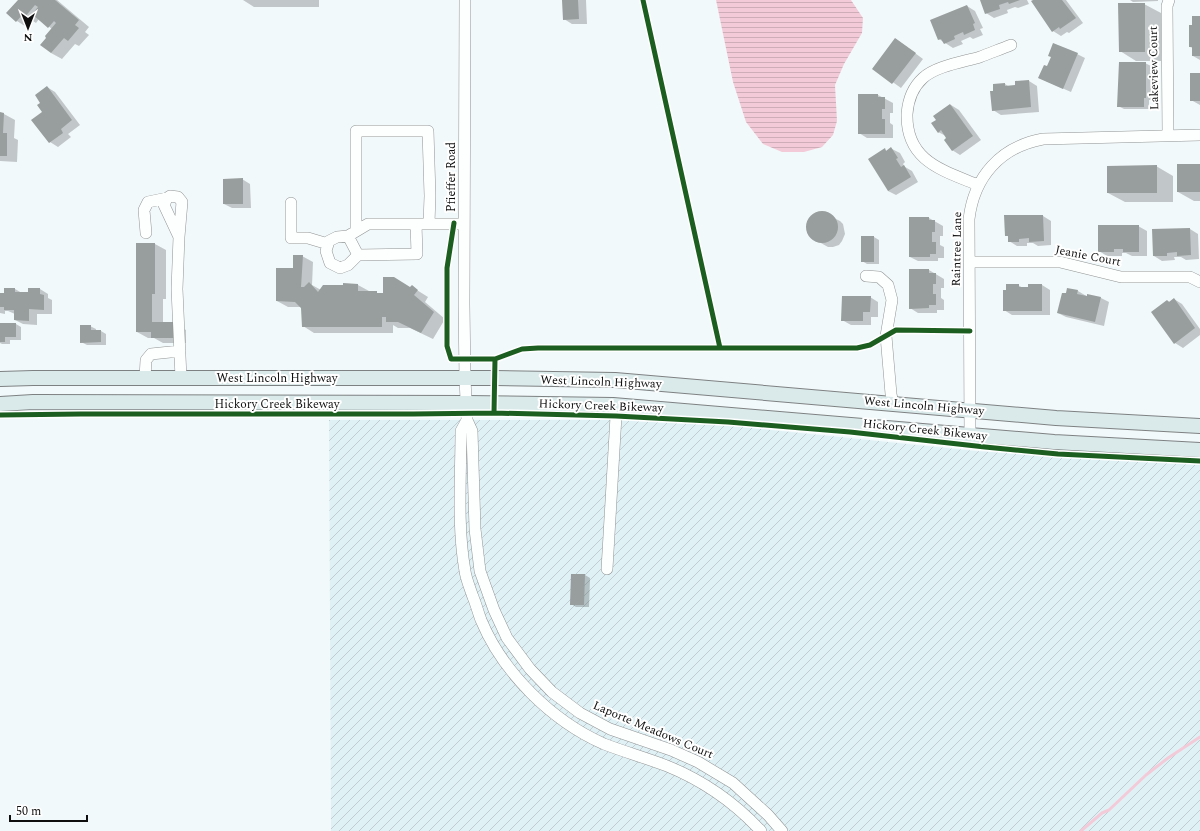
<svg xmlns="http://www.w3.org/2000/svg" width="1200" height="831" font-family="Spectral,serif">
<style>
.farmland{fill:url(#farmland-furrows)}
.water{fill:url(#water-rules)}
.shadow{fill:#0003}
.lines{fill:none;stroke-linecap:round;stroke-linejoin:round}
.stream{stroke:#f3cbd8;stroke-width:3}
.building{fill:#989d9d}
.minor-casing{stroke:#919494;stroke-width:12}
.major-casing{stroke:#7e8182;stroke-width:16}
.minor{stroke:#fdfefe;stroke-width:11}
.major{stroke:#daeaeb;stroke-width:14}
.cycleway-casing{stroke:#fff;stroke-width:8}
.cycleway{stroke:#1b5e20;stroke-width:5}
.labels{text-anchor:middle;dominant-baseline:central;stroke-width:4;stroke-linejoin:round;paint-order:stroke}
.street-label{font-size:12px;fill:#0e0e0e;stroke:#fff}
</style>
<defs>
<pattern id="farmland-furrows" width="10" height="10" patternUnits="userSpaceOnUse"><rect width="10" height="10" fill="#e0f1f6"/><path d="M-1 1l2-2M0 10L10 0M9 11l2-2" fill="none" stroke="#bfcdd2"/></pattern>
<pattern id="water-rules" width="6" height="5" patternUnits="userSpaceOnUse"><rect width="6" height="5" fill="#f3cbd8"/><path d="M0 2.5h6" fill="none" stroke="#cfadb8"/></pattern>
</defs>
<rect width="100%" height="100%" fill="#f2f9fa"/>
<path class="farmland" d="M329 420H611L732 426 976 451 1200 465V831H331Z"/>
<path class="water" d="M716 0H851L863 18 862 33 844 64 835 85 837 121 833 135 822 147 804 152H782L763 144 746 122 733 82Z"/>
<path class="shadow" d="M19 0H57L89 27 85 32 89 35 79 46 75 44 62 59 51 53 52 29 39 19 36 23 33 21 28 28 17 21 7 13Z
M243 0H319V7H254Z
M563 0H586L587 24H572L564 19Z
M981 0H1027L1029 4 1018 8 1015 7 1007 10 1008 13 994 18 986 13Z
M1034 0H1066L1083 23 1069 33 1067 32 1061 36 1053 31Z
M1130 0H1158V1L1133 2Z
M1144 4 1161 13V61H1136L1120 51Z
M967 6 975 11 983 28 980 29 983 35 973 39 970 37 961 41 963 44 953 48 939 39Z
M1200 17V60L1193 56V48L1190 47 1192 26Z
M896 39 923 59 901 88 873 68Z
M1077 54 1085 58 1071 92 1039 78 1047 67Z
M1145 63 1151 66V100H1149V109H1124L1118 106Z
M1200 74V105L1191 100Z
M1029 81 1037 86 1039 112 1001 115 993 110 1005 84 1008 86H1016Z
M47 87 55 92 80 125 68 134 71 137 58 147 50 142 41 103Z
M878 95 893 103V113H890V123L893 125V138H867L859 133Z
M951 105 959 110 981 140 960 155 952 150 946 136 938 132 937 120Z
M0 113 4 114 15 120 14 138 18 140 17 162 0 161Z
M892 149 900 153 905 162 903 164 905 167 912 171 918 182 896 195 888 191 885 150 887 151Z
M1200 165V201H1194L1178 192Z
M1156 166 1173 176V202H1125L1108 193Z
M242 179 250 184 251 208H232L224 204Z
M824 213 840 221 843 224 845 234 842 241 839 245 833 247H828L812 238 807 229 809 219 814 215Z
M1043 216 1051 221V245L1038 246 1033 243H1027V246H1017L1009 241V237L1006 235Z
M910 218H929L943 226V236H940V245L944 247V258H938V261H918L910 257Z
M1138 226 1147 231V256H1132L1126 253H1122V256H1107L1099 251Z
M1190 229 1198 234 1199 259 1186 260 1181 257H1174L1175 260 1162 261 1154 256Z
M874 237 879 240V264H867L862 261Z
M155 244 166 250V299H163V323H175L186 330V343H163L154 338H148L137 332Z
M302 256 313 262 312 285 321 290 358 285 369 291 380 294 411 288 412 287 428 297 425 302 445 319 433 339 410 328H398L393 325V333H314L303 326 302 307H288L277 301Z
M910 270H929L944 279V288H941V298L944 300V310H937V313H918L910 308Z
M1018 285 1023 288 1042 285 1050 290V315H1012L1004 310Z
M5 289H15L22 293H29V289H40L48 294V298L52 300V314H37V325L23 324 15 320V314L8 311H5V314L0 313V294H5Z
M1068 289 1078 291 1088 297 1101 298 1109 302 1104 326 1066 317 1058 313Z
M870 297 878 302V317H871V325H851L842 320Z
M1174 299 1182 304 1200 329V335L1183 348 1175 343 1167 301 1170 302Z
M0 324H16L21 327V340H10V344H2L0 343Z
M90 326 96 329V331H101L106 334V345H87L81 342Z
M572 575H585L590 578 589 607H576L571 604Z"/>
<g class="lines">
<path class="stream" d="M1081 831 1102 813 1109 810 1146 775 1168 758 1200 737"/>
</g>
<path class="building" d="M18 0H55L79 20 75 25 79 28 68 41 64 38 51 53 40 45 46 38 45 36 56 23 54 21 48 28 32 14 38 7 35 5 24 18 22 15 16 22 6 13Z
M562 0H578L579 19 563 20Z
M980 0H1020L1009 4 1008 2 999 5 1000 9 985 14Z
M1033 0H1062L1076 18 1060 29 1059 27 1052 32 1031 1Z
M1118 3H1145V52H1119Z
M967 5 975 23 973 24 975 30 964 35 963 32 954 36 955 39 944 44 941 39 938 40 930 20Z
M1192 16H1200V56H1192V47H1189V25H1192Z
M895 38 916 53 892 84 872 69Z
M1053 43 1078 53 1063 89 1038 78 1044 65 1047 66 1051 57 1048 56Z
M1119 62H1146V98H1144V107H1117Z
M1190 73H1200V101H1190Z
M1029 80 1031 107 992 111 990 91H993V84L1005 83V86L1015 85V81Z
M47 86 72 120 61 129 63 133 49 143 31 120 42 112 37 105 40 103 35 95Z
M858 94H878V97H885V109H882V119H885V134H858Z
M950 104 973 136 952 151 944 140 946 138 941 130 938 133 931 123 936 120 933 116Z
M0 112 4 113 3 133H7V156H0Z
M891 147 898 158 896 159 901 167 904 165 911 177 888 191 868 159 885 148 886 151Z
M1177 164H1200V192H1177Z
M1157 165V193H1107V166Z
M243 178V204H223V179Z
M806 227a16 16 0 1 1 32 0a16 16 0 1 1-32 0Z
M1004 215H1043L1044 241 1029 242V238L1019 239V242H1008V236H1005Z
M909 217H929V220H935V232H932V242H936V254H930V257H909Z
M1098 225H1139V252H1123V249H1114V252H1098Z
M1190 228 1191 255 1177 256V252L1167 253V256H1153L1152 229Z
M861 236H874V262H861Z
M136 243H155V294H152V322H175V338H151V332H136Z
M293 255H303L301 287H304L309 282 318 292 323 285H343V283L358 284V291H377V293H383V277H394L410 287 412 285 418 290 414 295 434 312 421 333 398 322H386V317H382V327H302L301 308 295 302 276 301V268H293Z
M909 269H929V273H936V284H933V294H936V305H929V308L909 309Z
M1006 284H1019V287H1028V284H1042V311H1003V290H1006Z
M4 288H15V292H28V288H40V294L44 295V310L29 309V321L14 320V310H4V307H0V293H4Z
M1067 288 1078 290 1077 294 1087 296V294L1101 297 1095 322 1057 313 1062 293H1066Z
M842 296H871L870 312H863V321H841Z
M1174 298 1195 328 1174 344 1151 312 1167 300 1169 302Z
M0 323H16V337H5V342H0Z
M80 325H91V330H101V342L80 343Z
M571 574H585L584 605H570Z"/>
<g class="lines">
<defs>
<path id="minor" d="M465 0 464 304 465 379 467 420
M1168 135 1167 6 1169 0
M978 185C942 170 906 161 907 114 908 101 913 87 923 78 936 66 963 62 980 57 990 53 1001 49 1011 45
M291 203V238H308L328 244
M416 224 417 254 358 255 348 265 340 268 330 263 326 251 329 241 337 237 348 236 368 224H464
M356 231V131H428L430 196 429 223
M146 233 144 210 148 202 167 198
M348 236 358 255
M179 237 164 205 167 198 170 196 178 197 182 202 179 237 177 289 181 378
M969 262H1060L1121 277H1190L1200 282
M866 276 879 277 888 285 892 300 886 336 891 394 893 404
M145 378 146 360 151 354 180 351
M970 435 969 219C974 177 1000 147 1043 139L1200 135
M607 569 616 416 613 405
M761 831C734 802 704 781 667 766 646 758 625 752 604 744 552 721 503 673 481 620 478 612 476 604 473 597 470 588 466 579 465 571 457 525 461 477 461 431L467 420 472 431 475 529 480 571 494 610 507 638 530 669 552 692 580 713 610 729 671 750 698 762 733 783 768 815 782 831"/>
<path id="major" d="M0 379 33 378H495L615 380 1056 418 1200 426
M0 404 33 402 466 403 613 405 1054 442 1200 450"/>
</defs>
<use href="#minor" class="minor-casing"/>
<use href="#major" class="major-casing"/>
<use href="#minor" class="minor"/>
<use href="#major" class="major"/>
<defs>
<path id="cycleway" d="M643 0 720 348
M454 223 447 268V346L451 359H495L522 349 538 348H857L870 345 896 330 970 331
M494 413 495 359
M0 415 81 414H413L494 413 616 416 728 422 850 432 985 447 1058 454 1200 461"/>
</defs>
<use href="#cycleway" class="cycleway-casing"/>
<use href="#cycleway" class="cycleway"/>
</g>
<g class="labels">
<g class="street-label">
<text transform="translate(1154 68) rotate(-91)">Lakeview Court</text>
<text transform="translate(451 177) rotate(-90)">Pfieffer Road</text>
<text transform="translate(957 249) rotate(-89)">Raintree Lane</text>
<text transform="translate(1088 256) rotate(11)">Jeanie Court</text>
<text x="277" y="378">West Lincoln Highway</text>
<text transform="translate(601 382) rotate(2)">West Lincoln Highway</text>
<text x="277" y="404">Hickory Creek Bikeway</text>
<text transform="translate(601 406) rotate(2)">Hickory Creek Bikeway</text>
<text transform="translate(924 406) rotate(5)">West Lincoln Highway</text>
<text transform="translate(925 430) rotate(6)">Hickory Creek Bikeway</text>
<text transform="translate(653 730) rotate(23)">Laporte Meadows Court</text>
</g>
</g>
<g transform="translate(28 28) rotate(180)" stroke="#ffffff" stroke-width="3" paint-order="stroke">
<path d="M0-3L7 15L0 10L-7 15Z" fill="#0e0e0e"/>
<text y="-6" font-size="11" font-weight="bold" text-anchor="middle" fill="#0e0e0e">N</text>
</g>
<path d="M10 815v6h77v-6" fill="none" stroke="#0e0e0e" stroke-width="2"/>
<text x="16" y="815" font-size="12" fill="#0e0e0e" stroke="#ffffff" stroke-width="3" paint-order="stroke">50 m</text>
</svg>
